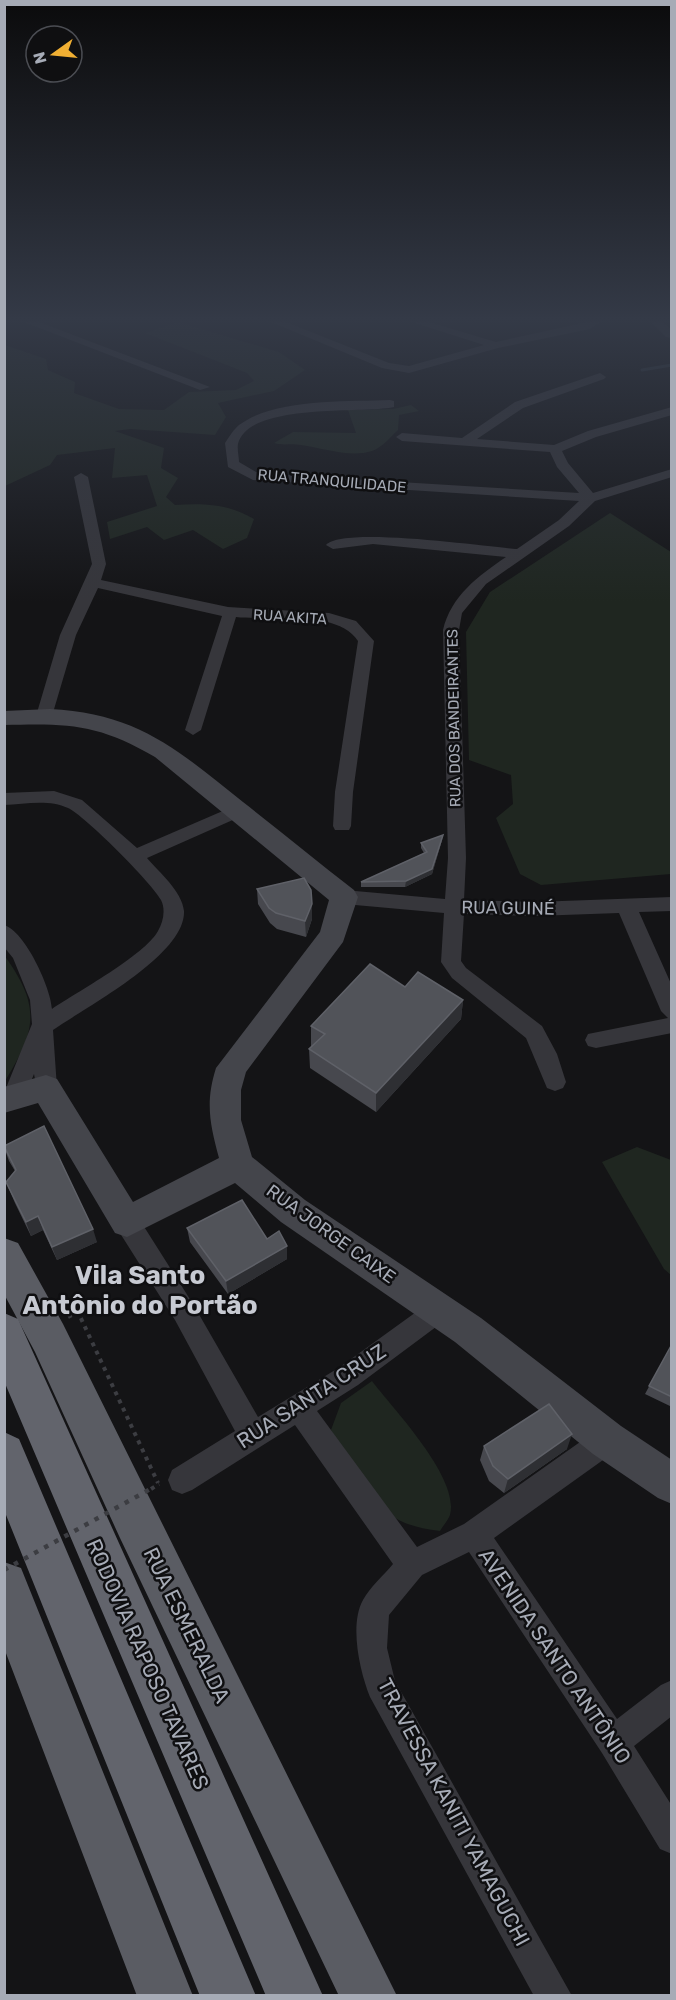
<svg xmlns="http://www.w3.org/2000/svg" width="676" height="2000" font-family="Rubik,sans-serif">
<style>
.green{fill:#1f2620}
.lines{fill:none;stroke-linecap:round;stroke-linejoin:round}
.stream{stroke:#2b333a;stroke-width:3}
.path{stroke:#3c3d42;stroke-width:4;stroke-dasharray:4 5;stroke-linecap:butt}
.minor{fill:#36363b;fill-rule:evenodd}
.secondary{fill:#44454b;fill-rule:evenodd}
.trunk{fill:#5a5c63;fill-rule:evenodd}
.motorway{fill:#62646c;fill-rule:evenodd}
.path-bridge-far1{stroke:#3c3d42;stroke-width:4;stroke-dasharray:4 5;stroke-linecap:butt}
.path-bridge{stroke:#3c3d42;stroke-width:4.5;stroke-dasharray:4.5 7;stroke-linecap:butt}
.wall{fill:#47484e}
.shaded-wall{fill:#2e2f33}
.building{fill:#515359;stroke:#5f6168;stroke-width:1.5}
.labels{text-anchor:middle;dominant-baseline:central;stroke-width:5;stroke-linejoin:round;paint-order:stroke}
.far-street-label{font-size:15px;fill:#a6abb6;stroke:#0f0f11}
.street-label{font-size:18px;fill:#a6abb6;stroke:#0f0f11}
.near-street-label{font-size:21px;fill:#a6abb6;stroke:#0f0f11}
.near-quarter-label{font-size:26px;font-weight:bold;fill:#c7cad2;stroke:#0f0f11}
</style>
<rect width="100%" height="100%" fill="#141416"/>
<path class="green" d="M178 322 279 352 305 370 274 391 218 403 226 417 215 435 130 429 115 431 164 448 161 468 178 478 166 497 175 505C204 503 229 504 254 519L247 538 223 549 193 530 164 540 147 527 110 539 107 522 157 506 147 475 112 478 115 448 57 455 50 465 5 486V345L46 359 48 370 75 382 74 393 119 409 164 410 189 392 236 390 254 381 247 373 145 333Z
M411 405 419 411 399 415 398 430C390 437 383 447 372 451 350 458 323 448 301 445 291 443 284 446 274 443L293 432 356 433 348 410 393 409Z
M610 513 671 552V874L541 885 520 874 496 818 513 804 511 775 469 760 466 632 490 592Z
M4 955C41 1006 37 1029 5 1081Z
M637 1147 671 1160V1275L664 1269 602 1162Z
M372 1381C394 1410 460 1478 450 1515 448 1520 443 1526 440 1531 372 1524 360 1484 331 1430L341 1403Z"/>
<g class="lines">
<path class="stream" d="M642 370 672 365"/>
<path class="path" d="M68 1317 78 1312 158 1483"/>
<path class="minor" d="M24 322H39L210 387 200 390Z
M271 322H286L389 363 409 366 484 345 412 322H429L496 342 587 322H600L590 329 498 348 409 373 382 368Z
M651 322H662L672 330V338L666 337Z
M600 373 606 377 604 379 523 408 477 439 554 445 588 431 672 407V415L596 437 562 451 568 463 593 493 672 469V477L595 501 569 526 486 584 462 613 459 630 466 858 464 900 535 902 672 897V911L639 912 672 986V1033L596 1048 588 1046 585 1040 588 1034 668 1018 661 1011 619 913 535 916 464 914 461 961 466 968 542 1026 557 1054 566 1082 563 1088 555 1091 547 1088 526 1038 452 978 441 962 444 913 344 904 337 902 334 897 337 892 344 890 445 899 448 858 443 630C451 596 478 576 506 557L373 544 333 549 326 545C344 526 486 547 517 549L559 520 579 501 253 480 228 467 225 443C229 437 234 429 239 425 275 398 347 402 390 400L394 401V407C363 414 248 402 238 444 237 449 239 457 239 462L256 472 269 474 579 493 557 467 550 452 402 441 396 437 402 433 462 438 515 402Z
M81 473 88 477 106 564 101 580 228 607 329 613 356 621 374 641 353 792 351 826 349 830H335L333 826 335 792 358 641C338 609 270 621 236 617L201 730 193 735 185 730 222 616 98 588 76 635 52 716 50 720H38L36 716 60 635 92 564 74 477Z
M54 791 82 800 137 848 232 807 238 805 247 811 244 815 147 858C159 872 182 891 184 911 186 955 86 1007 53 1030L57 1088 54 1094 46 1097 38 1094 34 1074 23 1101 15 1104 7 1101 4 1093 32 1024 30 1000 13 958 4 947V925C25 931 51 988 52 1009 77 992 145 955 158 931 163 922 166 910 161 900 152 883 84 815 68 808 49 799 25 804 4 805V793Z
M127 1211 136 1214 193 1304 258 1417 340 1367 430 1302 439 1298 448 1302 452 1310 448 1318 358 1385 317 1411 417 1547 464 1524 597 1430 607 1426 617 1430 621 1440 617 1450 494 1538 617 1719 661 1685 672 1680V1716L634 1746 672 1806V1854L660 1849 602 1753 469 1552 422 1575 389 1615 387 1648 395 1681 572 1996H534L370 1697C360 1672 349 1625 363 1600 370 1587 384 1575 393 1564L295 1425 192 1490 182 1494 172 1490 168 1480 172 1470 235 1431 175 1320 118 1230 115 1222 118 1214Z"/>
<path class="secondary" d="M50 709C137 713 178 750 243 802 280 831 317 861 354 890L358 897 343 942 246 1072 241 1090V1120L252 1157 305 1200 481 1318 621 1426 672 1460V1504L658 1498 593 1454 455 1342 281 1222 235 1183 127 1237 115 1233 38 1103 4 1113V1087L46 1075 57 1079 133 1202 219 1158C210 1124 205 1103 216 1068L320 932 329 900 155 757C99 724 69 723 4 725V711Z"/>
<path class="trunk" d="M4 1238 18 1243 63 1324 397 1996H339L120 1538 35 1352 4 1294Z
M4 1562 21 1568 193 1996H137L4 1648Z"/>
<path class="motorway" d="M4 1313 18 1319 323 1996H266L4 1381Z
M4 1432 19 1439 256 1996H200L4 1510Z"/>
<path class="path-bridge-far1" d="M151 1489 159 1484"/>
<path class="path-bridge" d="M4 1570 154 1487"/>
</g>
<path class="wall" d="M442 840 432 874 405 887H361V882L424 853 421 848V843Z
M257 889 312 904V919L306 937 277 929 270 923 258 904Z
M405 987 463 1000 461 1019 376 1112 310 1068 309 1049 312 1046H311V1026Z
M4 1147 97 1242 57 1260 43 1230 31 1236 15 1203 6 1182 15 1171 9 1161Z
M187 1228 267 1239 287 1246V1259L228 1294 190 1242Z
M672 1344V1407L645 1394Z
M484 1446 567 1449 504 1493 489 1481 480 1460Z"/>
<path class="shaded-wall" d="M443 835 442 840 432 874 405 887 406 881Z
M312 904V919L306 937 305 921Z
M463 1000 461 1019 376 1112V1093Z
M38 1216 43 1230 31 1236 26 1222Z
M93 1229 97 1242 57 1260 52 1247Z
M287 1246V1259L228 1294 226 1281Z
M572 1434 567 1449 504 1493 508 1479Z"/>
<path class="building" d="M443 835 432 869 406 881 361 882 427 852 421 843Z
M304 878 311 890 312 904 305 921 276 913 269 908 257 889Z
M370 964 405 987 418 972 463 1000 376 1093 309 1049 325 1034 311 1026Z
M44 1126 93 1229 52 1247 38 1216 26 1222 6 1182 16 1170 4 1146Z
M242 1200 267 1239 279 1231 287 1246 226 1281 187 1228Z
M672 1344V1397L649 1386Z
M549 1404 572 1434 508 1479 493 1466 484 1446Z"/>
<linearGradient id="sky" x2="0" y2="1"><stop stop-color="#0b0b0c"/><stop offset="0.53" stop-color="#343a47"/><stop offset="1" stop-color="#343a47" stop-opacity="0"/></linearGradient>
<rect width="676" height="602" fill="url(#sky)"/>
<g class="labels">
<g class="far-street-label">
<text transform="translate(332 481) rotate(5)">RUA TRANQUILIDADE</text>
<text transform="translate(290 617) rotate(4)">RUA AKITA</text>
<text transform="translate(454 718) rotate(-91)">RUA DOS BANDEIRANTES</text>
</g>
<g class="street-label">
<text transform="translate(508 908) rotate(1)">RUA GUINÉ</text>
<text transform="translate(331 1234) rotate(36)">RUA JORGE CAIXE</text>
</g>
<g class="near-street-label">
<text transform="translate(311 1396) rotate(-33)">RUA SANTA CRUZ</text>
<text transform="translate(187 1625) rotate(64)">RUA ESMERALDA</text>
<text transform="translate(555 1656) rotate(56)">AVENIDA SANTO ANTÔNIO</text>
<text transform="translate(148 1664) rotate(66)">RODOVIA RAPOSO TAVARES</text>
<text transform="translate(454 1812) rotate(62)">TRAVESSA KANITI YAMAGUCHI</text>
</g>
<g class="near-quarter-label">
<text x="140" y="1275">Vila Santo<tspan x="140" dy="30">Antônio do Portão</tspan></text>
</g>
</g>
<rect width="676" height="2000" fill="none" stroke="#a6abb6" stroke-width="12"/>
<g transform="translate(54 54) rotate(255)"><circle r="28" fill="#0f0f11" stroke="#4b4d53" stroke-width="1.5"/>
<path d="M0-4.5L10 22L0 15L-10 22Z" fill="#f0af33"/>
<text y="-9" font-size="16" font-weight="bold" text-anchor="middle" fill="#a6abb6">N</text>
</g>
</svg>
